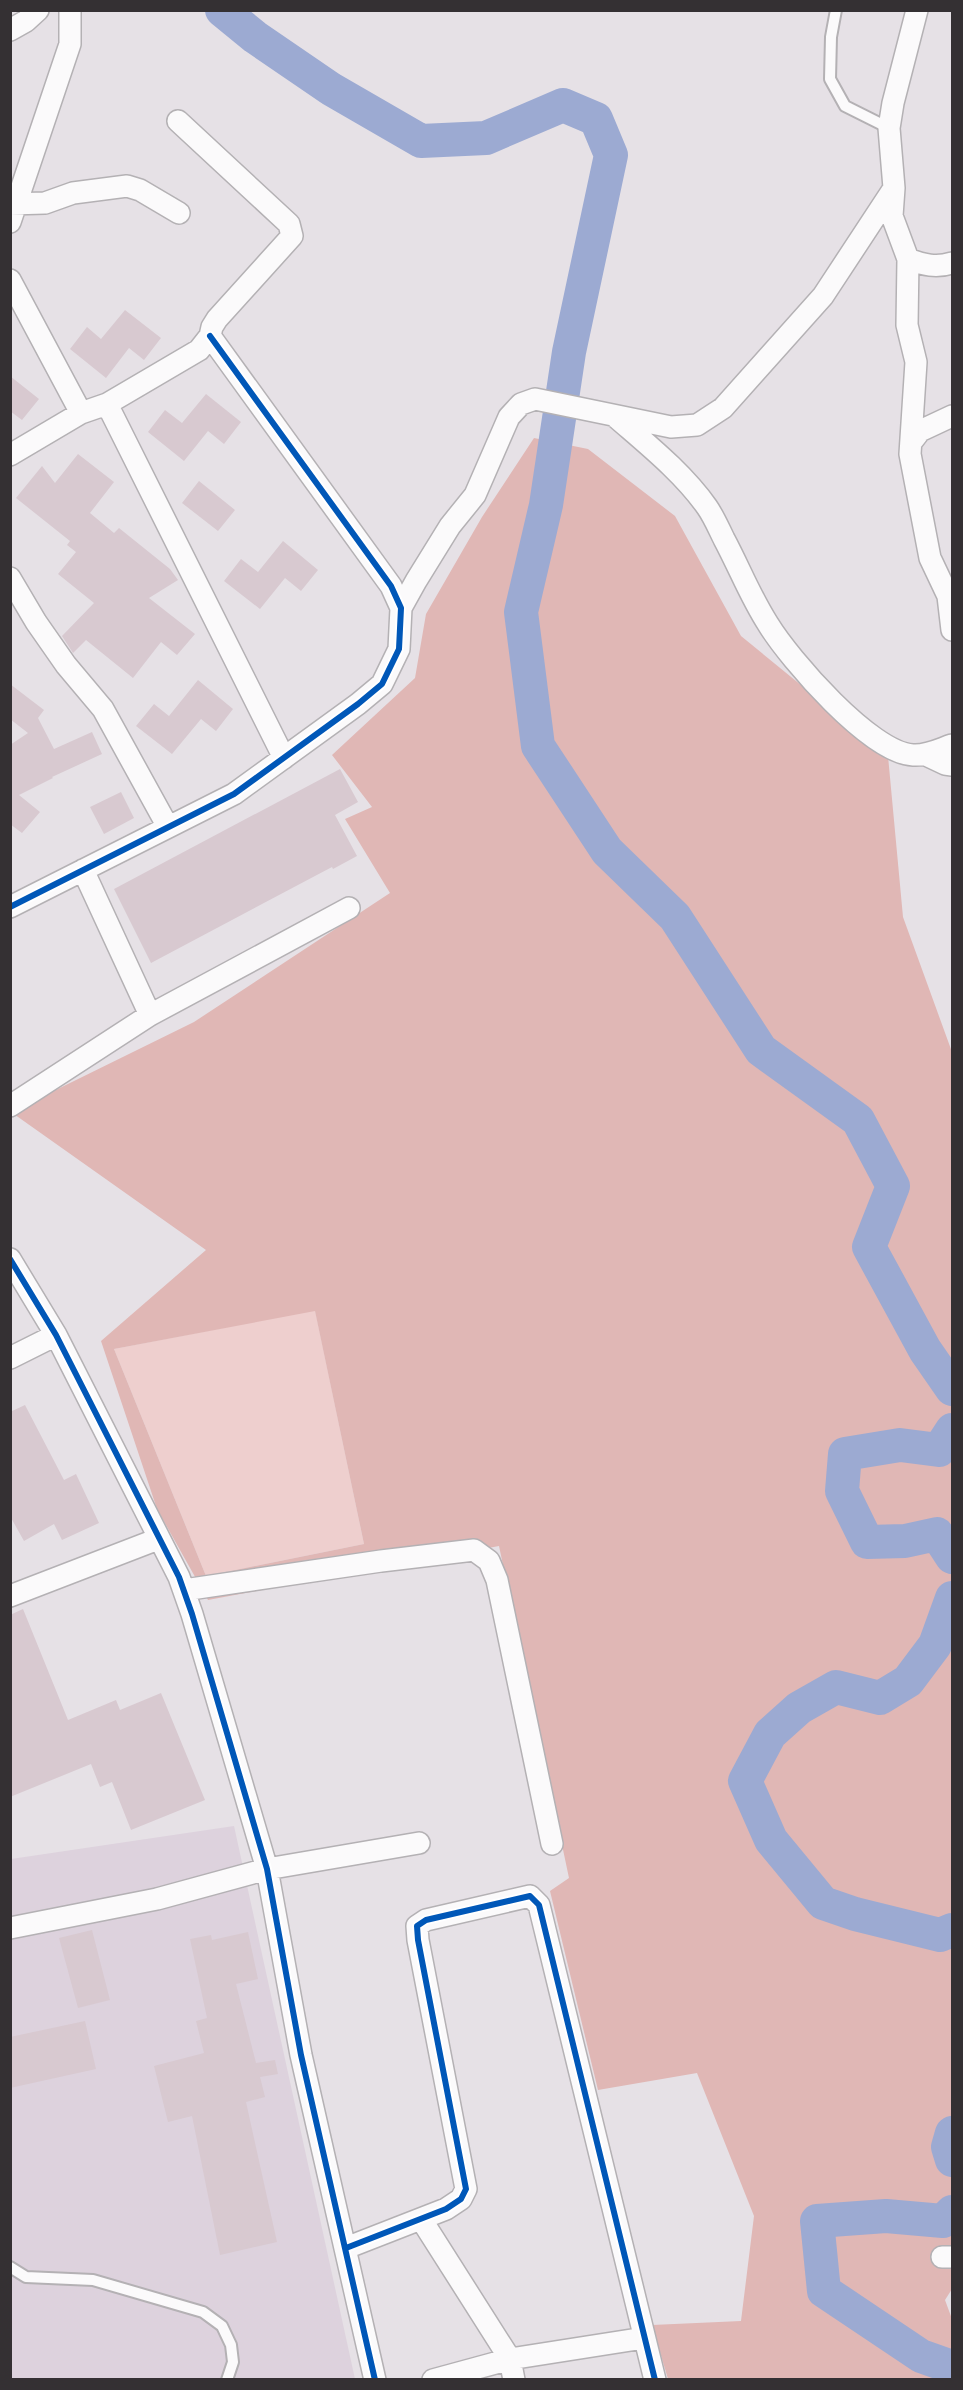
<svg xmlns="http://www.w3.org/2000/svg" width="963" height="2390" font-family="'Asap Condensed',sans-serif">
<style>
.built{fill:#ddd2dd}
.green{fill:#eecfce}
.forest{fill:#e0b7b5;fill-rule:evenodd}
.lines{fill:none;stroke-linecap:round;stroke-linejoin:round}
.river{stroke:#9caad2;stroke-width:34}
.building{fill:#d8c9d0}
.service-casing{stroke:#b4b1b4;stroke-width:14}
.minor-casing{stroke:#b4b1b4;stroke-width:24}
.service{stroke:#fbfafb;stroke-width:10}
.minor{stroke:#fbfafb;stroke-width:21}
.cycleway-casing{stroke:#fff;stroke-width:10}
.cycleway{stroke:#0057b8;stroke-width:6}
</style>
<rect width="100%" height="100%" fill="#e6e1e6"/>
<path class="built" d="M234 1826 355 2379 11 2380V1859Z"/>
<path class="green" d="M315 1310 364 1544 206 1576 114 1349Z"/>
<path class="forest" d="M534 438 588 449 675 516 741 636 888 756 903 917 952 1052V2289L945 2300 952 2319V2379H668L652 2325 741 2321 754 2216 697 2073 598 2090 550 1891 569 1878 499 1546 208 1600 157 1509 101 1341 206 1250 11 1112 194 1022 390 893 345 819 372 807 332 755 415 678 426 614 482 517ZM315 1311 364 1544 206 1576 114 1349Z"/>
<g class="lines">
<path class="river" d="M222 10 255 37 331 89 421 141 486 138 563 105 596 119 611 155 569 352 546 505 521 612 538 746 607 851 675 917 761 1050 858 1120 893 1186 869 1247 925 1350 952 1389
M952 1430 939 1450 900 1445 845 1454 842 1491 867 1542 905 1541 937 1534 952 1557
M952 1598 935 1645 908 1681 880 1698 836 1687 799 1708 770 1734 745 1781 771 1840 823 1903 855 1914 940 1935 952 1930
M952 2133 948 2147 952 2160
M952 2212 943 2221 886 2216 817 2221 824 2291 921 2356 952 2367"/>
</g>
<path class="building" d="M125 310 161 338 144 360 129 348 106 378 70 349 87 327 101 339Z
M10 376 39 399 22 420 10 411Z
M206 394 241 422 224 444 208 431 184 461 148 432 165 410 182 423Z
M78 454 114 482 90 513 114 533 119 528 170 569 178 580 149 598 195 634 177 655 161 642 133 678 86 640 73 653 62 636 94 603 58 574 76 552 67 545 70 541 16 498 42 466 55 483Z
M199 481 235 510 218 531 182 503Z
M283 541 318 570 301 591 285 578 260 609 224 581 241 559 258 572Z
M198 680 233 709 216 731 201 719 172 754 136 726 154 704 169 716Z
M10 684 44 710 38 718 54 749 92 732 102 754 52 777 53 778 19 795 40 812 22 833 10 824V745L28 733 10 719Z
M340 769 358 802 335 815 357 856 333 869 332 867 151 963 114 889Z
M121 792 134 818 104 834 90 807Z
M25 1405 64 1480 76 1474 99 1523 62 1540 54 1524 24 1541 10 1516V1412Z
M23 1609 68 1720 116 1700 120 1710 161 1693 205 1800 131 1830 112 1782 100 1787 91 1764 10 1797V1615Z
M92 1930 110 2000 78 2008 59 1938Z
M248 1932 258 1979 236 1984 256 2063 275 2060 278 2074 260 2077 265 2097 246 2102 277 2242 220 2255 192 2116 168 2122 154 2066 204 2053 196 2021 207 2018 190 1939 211 1935 212 1940Z
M85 2021 96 2069 10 2088V2037Z"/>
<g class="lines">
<defs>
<path id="service" d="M836 10 831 37 830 79 845 106 889 128
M10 2267 26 2277 93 2280 203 2312 222 2326 231 2345 233 2362 227 2380"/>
<path id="minor" d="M917 10 893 103 889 128 894 188 892 216 908 259 907 325 916 362 910 454 930 558 948 596 952 630
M10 30 26 21 38 10
M10 204 45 203 73 193 127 186 140 190 179 213
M10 222 70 44V10
M908 259C924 265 936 268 952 263
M10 280 81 413
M107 404 284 758
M617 418C648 445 683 473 707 507 714 517 719 529 724 539 739 567 751 598 768 624 790 660 871 753 913 755 927 756 940 749 952 745
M913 440 920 431 952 416
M10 455 81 413 107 404 199 350 210 336 212 327 217 319 292 236 289 224 178 121
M10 578 36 622 66 665 103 709 168 827
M401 608 416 581 450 526 475 495 509 417 521 404 535 399 671 427 697 425 723 408 823 296 894 188
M926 755 945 764 952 765
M83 870 150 1015
M10 907 234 794 358 704 382 684 399 649 401 608 391 586 210 336
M10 1106 150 1015 349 908
M10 1259 56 1335 179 1577 192 1614 267 1869 301 2055 375 2380
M10 1358 56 1335
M184 1590 381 1561 474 1550 489 1561 497 1580 552 1844
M10 1596 158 1539
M10 1928 157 1899 267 1869 419 1843
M421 2219 510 2359 514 2380
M346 2248 446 2209 461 2199 466 2189 418 1940 417 1926 426 1920 530 1896 539 1905 655 2380
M942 2257H952
M433 2380 510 2359 644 2338"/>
</defs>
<use href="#service" class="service-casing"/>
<use href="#minor" class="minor-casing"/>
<use href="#service" class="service"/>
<use href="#minor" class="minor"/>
<defs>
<path id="cycleway" d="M10 907 234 794 358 704 382 684 399 649 401 608 391 586 210 336
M10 1259 56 1335 179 1577 192 1614 267 1869 301 2055 375 2380
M346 2248 446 2209 461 2199 466 2189 418 1940 417 1926 426 1920 530 1896 539 1905 655 2380"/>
</defs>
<use href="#cycleway" class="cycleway-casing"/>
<use href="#cycleway" class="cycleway"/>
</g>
<rect width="963" height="2390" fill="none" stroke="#343033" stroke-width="24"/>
</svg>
